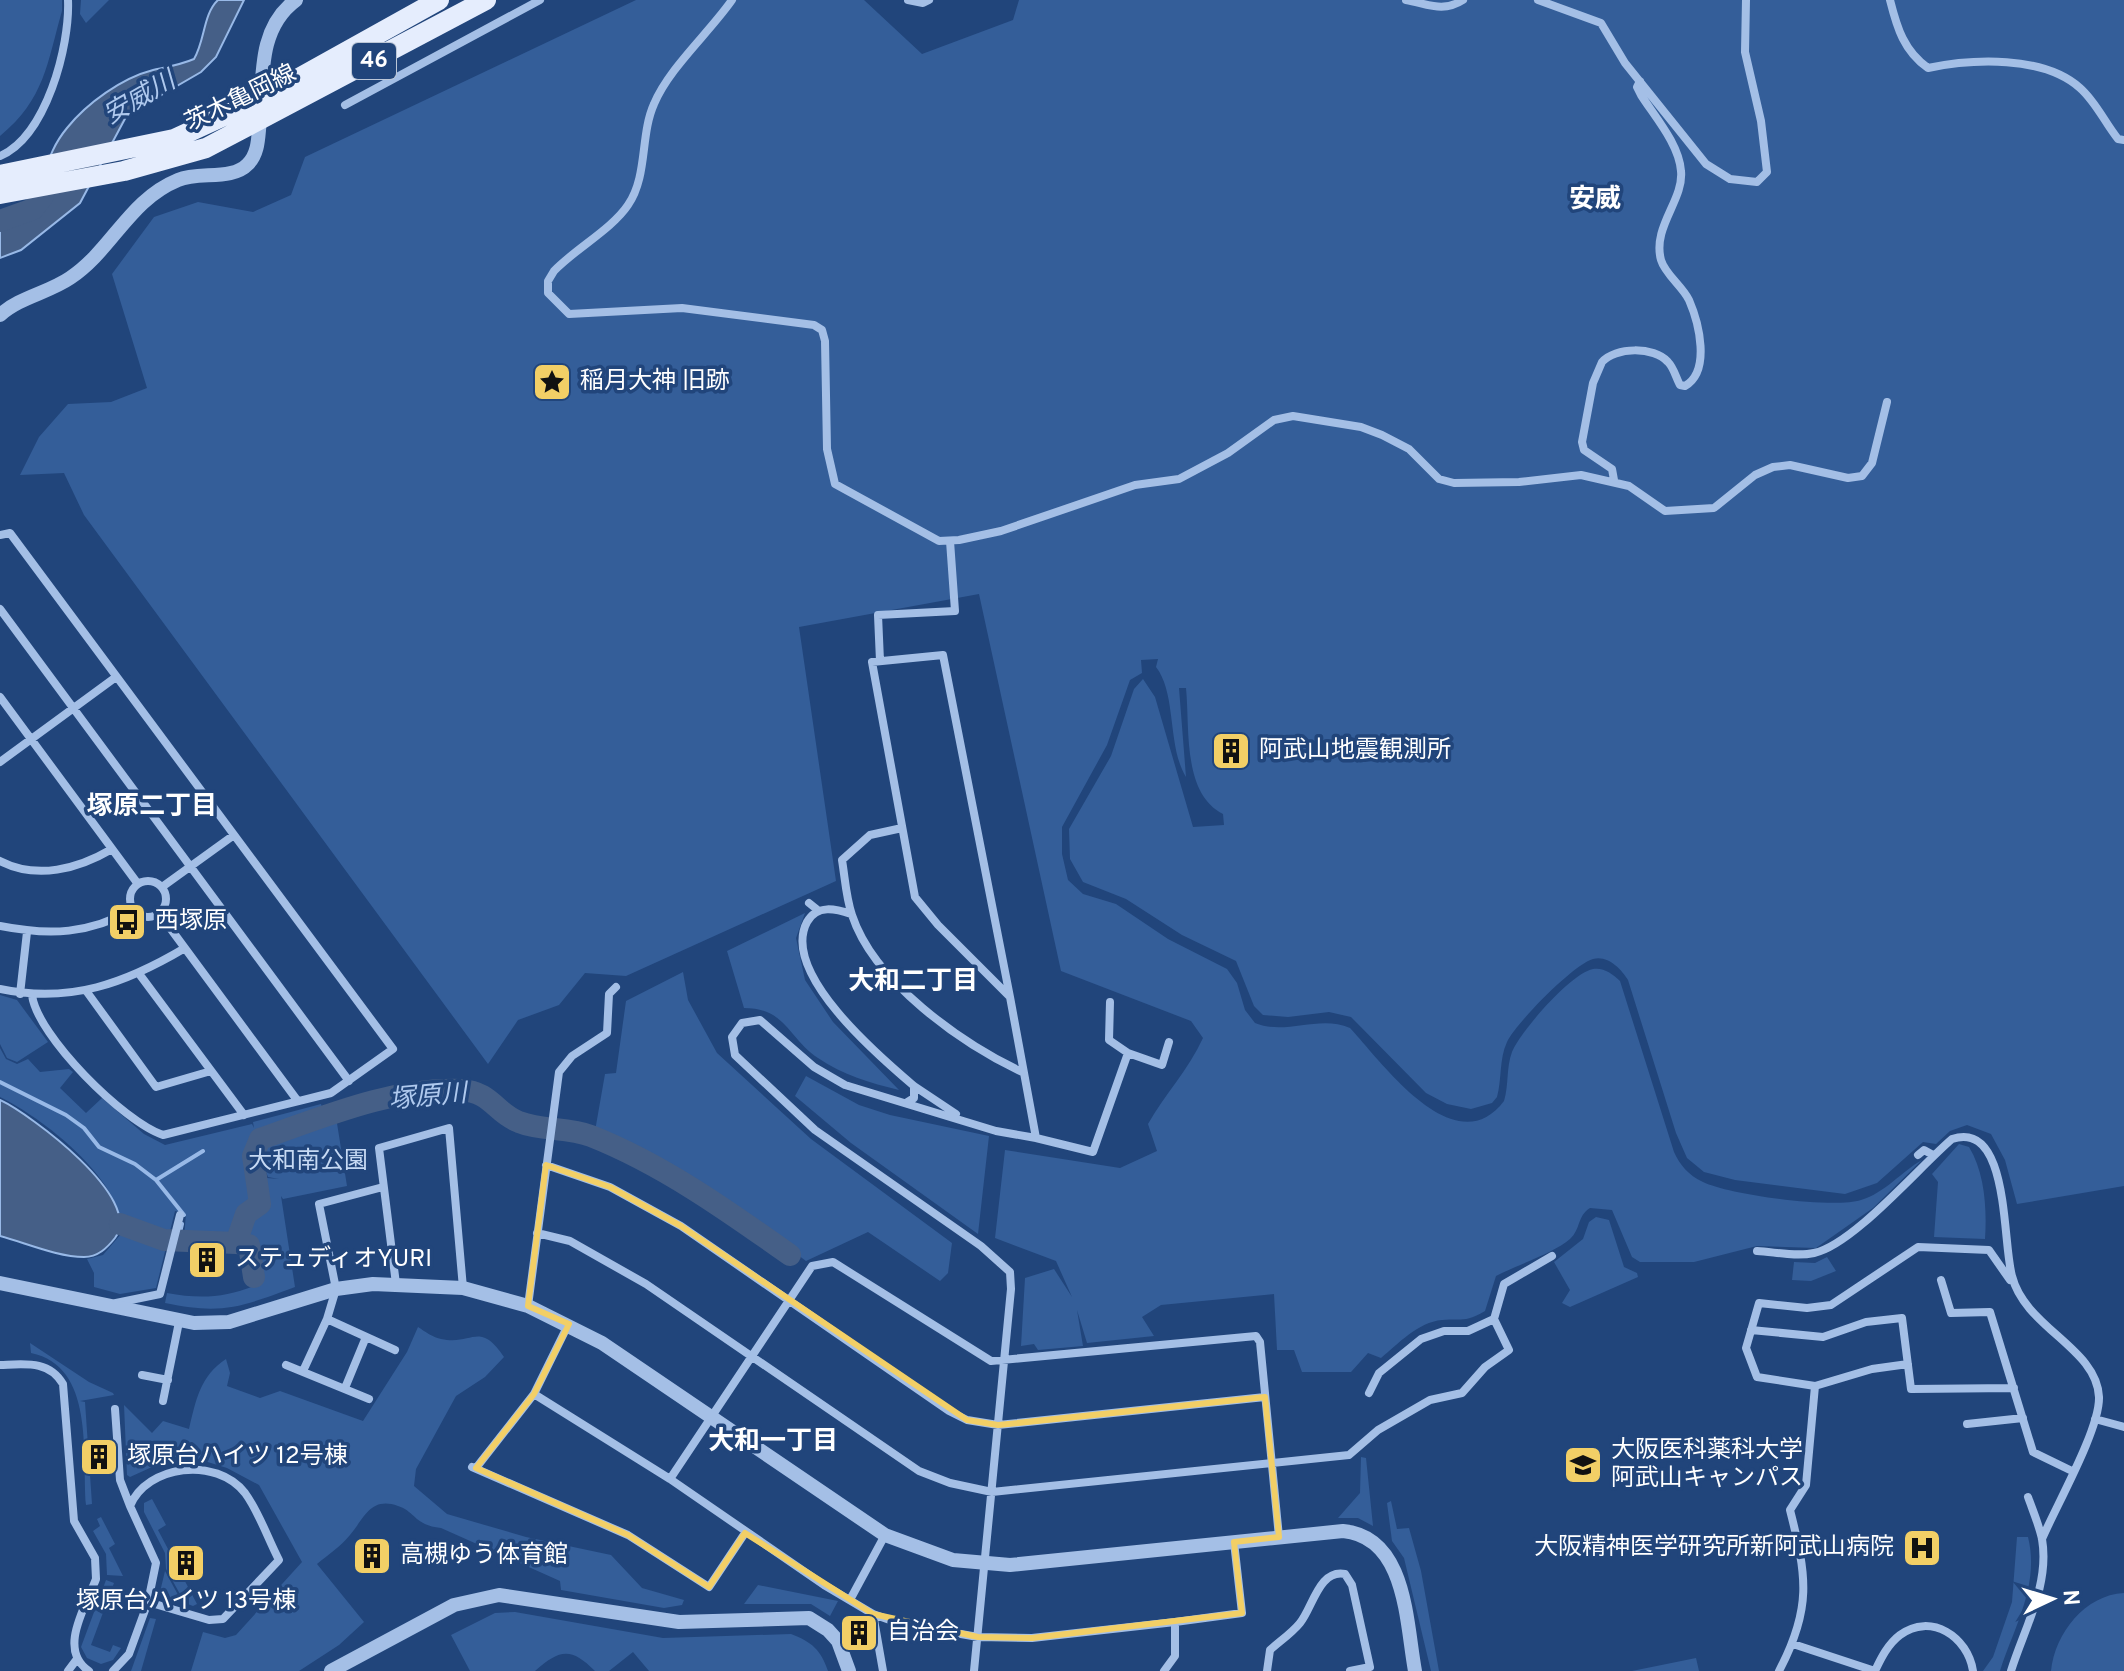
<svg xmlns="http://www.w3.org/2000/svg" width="2124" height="1671" font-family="Overpass,'Noto Sans JP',sans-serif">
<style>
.green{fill:#345e99}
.water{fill:#455f87;stroke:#98b9e7;stroke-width:2}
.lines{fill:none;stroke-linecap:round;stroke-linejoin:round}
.stream{stroke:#98b9e7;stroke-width:4}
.river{stroke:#455f87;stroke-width:22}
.minor{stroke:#a4bfe6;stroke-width:8}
.tertiary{stroke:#a4bfe6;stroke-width:14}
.primary{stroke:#e5edfd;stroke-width:20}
.marked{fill:none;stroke:#f2cf66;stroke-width:6;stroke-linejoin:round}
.labels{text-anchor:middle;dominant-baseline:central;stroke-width:7;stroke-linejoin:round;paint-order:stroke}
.shield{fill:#21457b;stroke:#bcc7d7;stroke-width:2}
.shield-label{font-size:22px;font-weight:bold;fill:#fff}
.street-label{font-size:24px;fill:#fff;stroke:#21457b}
.poi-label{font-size:24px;fill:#fff;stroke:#21457b;text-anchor:start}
.park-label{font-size:24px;fill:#c7daf4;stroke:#21457b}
.water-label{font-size:26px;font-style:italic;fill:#afc9ee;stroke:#21457b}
.neighbourhood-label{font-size:26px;font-weight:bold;fill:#fff;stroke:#21457b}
</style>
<rect width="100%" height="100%" fill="#21457b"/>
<path class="green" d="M0 0H62V11C47 63 45 99 0 136Z
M81 0H109L86 23 80 14Z
M636 0H864L922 54 1013 20 1019 0H2124V1186L2017 1204 2005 1160 1991 1134 1967 1125 1950 1131 1936 1144 1923 1142 1877 1183 1845 1194 1735 1180 1704 1172 1687 1158 1676 1133 1628 980C1621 969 1608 955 1593 959 1574 964 1515 1024 1507 1042 1499 1059 1502 1079 1497 1097L1492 1103 1471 1109 1447 1104 1426 1093 1351 1017 1329 1012 1288 1017 1263 1015 1254 1006 1236 961 1182 935 1126 899 1083 882 1070 859 1069 829 1111 756 1134 689 1143 679 1155 697 1193 827 1224 825 1223 814C1182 793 1190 728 1186 688H1179L1186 777C1167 746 1177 694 1156 667L1158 659 1141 660 1142 673 1130 680 1107 745 1062 827V854L1068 880 1083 894 1116 904 1168 939 1227 969 1237 983 1245 1010 1255 1023C1286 1036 1319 1014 1350 1028 1381 1061 1455 1166 1504 1101 1509 1085 1506 1068 1512 1052 1520 1032 1571 973 1593 969 1603 967 1613 974 1620 981L1674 1152C1680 1165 1688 1175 1703 1182 1730 1195 1833 1209 1861 1200 1885 1193 1902 1171 1922 1160L1873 1208 1816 1248 1757 1246 1694 1262H1640L1632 1257 1612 1210 1590 1208C1577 1216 1581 1229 1570 1239 1554 1253 1517 1265 1496 1276L1485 1311C1464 1323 1463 1318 1442 1320 1418 1322 1398 1344 1381 1358L1368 1353 1351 1372H1302L1294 1350H1277L1274 1294 1161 1305 1142 1317 1154 1336 1087 1343 1077 1310 1083 1346 1038 1350 1034 1344 1021 1346 1025 1278 1054 1269 1072 1297 1056 1261 995 1238 1005 1150 1120 1168 1157 1151 1148 1124C1165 1094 1189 1069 1203 1038L1191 1021 1061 971 979 594 799 627 836 881 626 976 585 973 559 1005 518 1020 488 1064 84 515 64 473 20 475 39 437 68 404 111 402 147 388 112 274 154 217 198 202 253 212 291 195 305 157Z
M805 913 796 938 805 980 833 1022 899 1090C870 1083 843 1075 818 1058 788 1038 786 1008 744 1008L727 951Z
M683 972 688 1000 717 1053 811 1139 952 1243 948 1273 940 1281 868 1232 806 1261C739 1210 673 1164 595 1131L605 1074 616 1073 626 1001Z
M0 995 17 1000 48 1042 17 1062 7 1058 0 1044Z
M0 1048 6 1059 17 1064 28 1059 40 1072 69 1069 73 1072 60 1088 86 1113 102 1098 144 1134 165 1145 252 1124 254 1128 253 1122 321 1104 323 1113 256 1135 267 1178 279 1179 268 1177 261 1159 262 1142 336 1117 347 1186 283 1199 281 1196 295 1287C241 1307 222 1315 165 1303L167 1293C199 1299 224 1298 254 1286L257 1278 249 1240 239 1235 184 1237 186 1214 175 1211 156 1288 120 1294 94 1287V1273L87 1259 103 1255 121 1234C126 1182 43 1118 0 1097Z
M806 1076 859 1105 890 1115 989 1136 978 1234 851 1143 795 1096Z
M1959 1144 1969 1147C1985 1173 1987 1209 1985 1239L1934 1237 1938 1182 1932 1174Z
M1596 1217 1609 1220 1624 1267 1637 1273 1638 1277 1570 1307 1562 1303 1570 1290 1554 1262 1583 1239 1589 1222Z
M1827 1257 1836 1271 1811 1281 1792 1280 1794 1262 1815 1263Z
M418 1327C424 1331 434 1338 441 1339 473 1346 479 1320 504 1357L485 1377 456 1396 416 1469 414 1486 447 1514 526 1537 611 1555 642 1588 684 1600 682 1605 664 1608 561 1590 560 1581 441 1528C414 1525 416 1512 398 1506 370 1496 364 1519 350 1535 341 1546 328 1555 317 1564L364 1622 339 1645 299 1671H191L203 1632 225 1638 236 1635 302 1562 259 1485 227 1468 198 1459 174 1457 130 1477 127 1475 124 1405 152 1433 163 1421 189 1429C196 1400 200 1376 226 1359L230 1373 227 1386 260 1398 280 1391 363 1421 407 1352Z
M30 1343 89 1382 113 1393 114 1395 80 1401 85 1402 92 1504 86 1505C82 1454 95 1366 31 1353Z
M1361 1457 1366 1458 1373 1526 1358 1518H1338L1360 1493Z
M152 1499 166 1525 158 1530 197 1604 193 1606 185 1603 166 1569 165 1553 144 1512V1503Z
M1391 1501 1397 1529 1409 1528 1421 1571 1439 1671H1431L1404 1558 1392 1541 1387 1503Z
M101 1517 115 1544 109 1548 123 1576 107 1575 106 1554 93 1531 100 1526 97 1519Z
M2017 1537H2028C2040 1585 2014 1627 2000 1671H1983L1993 1657 2012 1602Z
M165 1571 183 1604 163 1598 160 1592Z
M106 1580 114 1583 91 1645 110 1652 113 1645 121 1648 113 1660 101 1664 87 1658 81 1647Z
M758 1585 838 1601 830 1616 811 1604H744Z
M2124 1593V1671H2051C2055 1633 2085 1595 2124 1593Z
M515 1612 663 1638 791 1634C812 1642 821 1650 828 1671H649L633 1652 609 1671H595C571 1647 560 1649 535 1671H470L451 1635 495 1613Z
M150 1618 156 1619 141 1671H131Z
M1696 1658 1699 1671H1632Z"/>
<path class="water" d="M218 0H244L216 57 201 72 127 115 80 203 21 250 0 258V225C55 196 34 168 67 128 87 103 122 78 153 70 167 67 180 65 194 59 205 41 203 14 218 0Z
M0 1100C30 1114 145 1199 115 1238 107 1248 98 1257 84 1257 58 1257 26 1243 0 1236Z
M191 1236H236L241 1246 234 1250H187L183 1241Z"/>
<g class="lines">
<path class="stream" d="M0 1082 66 1115 84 1128 99 1147 135 1164 156 1180 184 1215
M156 1180 203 1151
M178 1241 182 1224"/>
<path class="river" d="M0 221 33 209 43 196
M120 1224 164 1240 236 1243 246 1214 260 1204 253 1156 260 1139C323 1117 393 1087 461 1090 492 1092 495 1113 519 1122 541 1131 568 1127 591 1136 662 1164 728 1211 790 1255
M236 1243 249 1245 254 1277"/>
<path class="minor" d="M732 0C709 33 669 68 654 104 640 135 648 176 628 205 612 229 575 249 554 271L548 281V293L569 314 682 308 814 325 822 330 825 341 827 449 835 484 939 541 959 540 1001 531 1135 485 1179 479 1228 453 1274 420 1293 416 1361 427 1382 435 1409 449 1439 479 1454 483 1519 482 1581 475 1629 486 1665 511 1714 508 1755 475 1773 467 1790 465 1848 478 1862 476 1872 463 1887 402
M908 0 923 3 929 0
M1406 0C1428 4 1443 13 1463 0
M1538 0 1601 23 1625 63 1706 164 1730 179 1757 182 1767 172 1761 121 1745 52 1746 0
M1890 0C1897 28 1904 51 1928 68 1972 59 2043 55 2080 88 2096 102 2105 123 2118 139L2124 140
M345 105 540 0
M0 156C46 137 70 46 68 0
M1614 480 1612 469 1584 450 1582 442 1593 383 1602 362C1615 347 1654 346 1668 362 1674 368 1676 378 1680 385L1685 386C1711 371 1699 323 1689 300 1682 286 1665 274 1661 260 1652 227 1684 200 1681 171 1679 144 1655 117 1641 95L1637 87 1640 81
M0 535 10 533 393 1049 331 1093 163 1135C124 1122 37 1036 32 995
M0 609 349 1081
M943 655 1010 997 938 925 915 897 872 662Z
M880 661 878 615 955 611 950 541
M0 697 138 884
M0 762 116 677
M902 828 870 835 842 860C845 878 846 898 852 915 874 982 961 1043 1022 1072
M0 861C37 880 78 869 112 849
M130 899a18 18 0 1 1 36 0a18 18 0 1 1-36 0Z
M162 887 234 835
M809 903 819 911
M159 913 297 1100
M851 914C836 909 817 904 807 922 780 973 881 1058 914 1086V1098L906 1103
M0 926C50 936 89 934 134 909
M140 975 244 1115
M0 989C70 1004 126 983 185 948
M87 992 156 1087 211 1071
M20 994 27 932
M1110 1002 1109 1040 1128 1053
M914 1086 956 1114
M1036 1138 1093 1152 1128 1053 1162 1065 1169 1042
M1918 1155 1924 1150 1933 1155
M546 1165 610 1187 681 1226 949 1411 967 1420 998 1425 1265 1397
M537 1233 570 1241 646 1284 919 1471 950 1483 992 1492 1349 1455 1378 1430 1430 1400 1462 1393 1485 1367 1509 1350 1494 1319 1504 1284 1552 1256
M1757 1251C1775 1252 1796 1257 1814 1253 1853 1245 1920 1166 1952 1139 2010 1120 2002 1241 2012 1276 2025 1328 2097 1348 2099 1397 2100 1429 2056 1506 2042 1539
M1941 1280 1951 1313 1990 1312 2033 1452 2072 1471
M396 1284 379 1148 449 1128 463 1288
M116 1303 160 1294 180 1215
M528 1306 559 1072 572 1056 607 1033 609 994 616 987
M327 1319 395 1350
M1751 1330 1823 1337 1866 1322 1902 1318 1911 1389 2014 1388
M1908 1364 1872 1369 1815 1386 1757 1377 1746 1348 1759 1303 1807 1308 1831 1305 1918 1247 1989 1250 2010 1280
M0 1365C25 1364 49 1360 63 1384L74 1521 95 1558 96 1579C86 1606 57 1650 89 1671
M286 1365 369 1399
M303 1371 327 1319 336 1289 319 1204 383 1187
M142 1375 168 1380
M345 1388 366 1337
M1369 1393 1379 1373 1421 1339 1444 1331H1468L1494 1319
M534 1394 670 1479 824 1585 873 1614 898 1623 978 1637 1032 1638 1175 1622V1656L1164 1671
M163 1401 179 1322
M115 1409 120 1480 130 1506
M2095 1419 2124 1427
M1967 1424 2023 1418
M472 1467 628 1535 709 1587 745 1533
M476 1468 534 1394 568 1325
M670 1479 812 1266 833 1262 991 1361 1256 1336 1260 1342 1279 1537
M851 1598 885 1535
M873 1614 883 1671
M1175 1622 1242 1613 1234 1542
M1793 1644 1875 1671
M68 1671 77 1659
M113 1671 129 1654 148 1602 209 1620 223 1619 279 1560C268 1539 259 1512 245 1493 216 1456 147 1465 130 1506L156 1563 148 1602
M974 1671 1011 1289 1010 1272 981 1246 815 1130 735 1055 732 1037 742 1023 760 1020 814 1067 845 1085 996 1131 1036 1138 1010 997
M1267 1671 1270 1650C1280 1641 1292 1633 1300 1623 1313 1607 1319 1569 1345 1574L1352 1585 1370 1667 1350 1671
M1779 1671C1812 1608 1807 1577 1790 1510L1806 1485 1815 1386
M1875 1671C1881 1658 1888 1644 1900 1635 1931 1612 1968 1637 1973 1671
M2011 1671C2024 1629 2050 1585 2042 1539 2039 1525 2033 1511 2028 1497"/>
<path class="tertiary" d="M0 315C20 297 48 293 70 278 112 250 129 200 178 180 199 171 232 181 248 164 257 155 258 142 259 130 264 84 255 30 296 0
M0 1283 194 1323 229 1322 336 1289 373 1284 463 1288 528 1306 602 1343 885 1535 953 1560 1010 1565 1343 1531C1407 1537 1406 1623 1415 1671
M331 1671 454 1605 499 1595 679 1622 809 1618 828 1630 838 1641 849 1671"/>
<path class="primary" d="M0 175 174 139 263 98 439 0
M0 194 124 171 206 148 486 0"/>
</g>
<path class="marked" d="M546 1165 610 1187 681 1226 967 1420 998 1425 1265 1397 1279 1537 1234 1542 1242 1613 1032 1638 978 1637 873 1614 745 1533 709 1587 628 1535 476 1468 534 1394 569 1324 528 1306Z"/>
<defs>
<symbol id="sight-square" viewBox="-11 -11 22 22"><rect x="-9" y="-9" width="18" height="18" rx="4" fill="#f2cf66" stroke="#21457b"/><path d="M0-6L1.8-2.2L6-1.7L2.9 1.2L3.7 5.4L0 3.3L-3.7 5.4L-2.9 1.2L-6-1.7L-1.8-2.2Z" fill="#111"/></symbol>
<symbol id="building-square" viewBox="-11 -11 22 22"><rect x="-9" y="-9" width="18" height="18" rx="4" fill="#f2cf66" stroke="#21457b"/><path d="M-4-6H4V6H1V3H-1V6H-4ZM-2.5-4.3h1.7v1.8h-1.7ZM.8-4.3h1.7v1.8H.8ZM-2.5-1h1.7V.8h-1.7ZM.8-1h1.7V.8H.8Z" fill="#111"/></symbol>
<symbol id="bus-square" viewBox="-11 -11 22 22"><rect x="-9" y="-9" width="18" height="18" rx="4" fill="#f2cf66" stroke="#21457b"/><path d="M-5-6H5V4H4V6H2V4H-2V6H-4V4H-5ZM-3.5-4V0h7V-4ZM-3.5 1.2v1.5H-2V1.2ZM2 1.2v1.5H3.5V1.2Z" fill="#111"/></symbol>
<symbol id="university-square" viewBox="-11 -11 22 22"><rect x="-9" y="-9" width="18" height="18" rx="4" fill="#f2cf66" stroke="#21457b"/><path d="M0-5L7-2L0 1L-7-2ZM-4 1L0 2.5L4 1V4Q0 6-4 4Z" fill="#111"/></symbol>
<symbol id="hospital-square" viewBox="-11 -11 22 22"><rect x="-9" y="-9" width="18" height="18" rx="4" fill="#f2cf66" stroke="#21457b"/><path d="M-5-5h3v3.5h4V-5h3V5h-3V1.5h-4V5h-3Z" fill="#111"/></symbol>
</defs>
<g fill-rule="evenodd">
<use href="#sight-square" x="530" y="360" width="44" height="44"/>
<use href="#building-square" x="1209" y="729" width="44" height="44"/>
<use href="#bus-square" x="105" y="900" width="44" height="44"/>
<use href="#building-square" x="185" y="1238" width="44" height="44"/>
<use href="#building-square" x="77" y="1435" width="44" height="44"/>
<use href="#university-square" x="1561" y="1443" width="44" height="44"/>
<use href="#hospital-square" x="1900" y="1526" width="44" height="44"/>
<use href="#building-square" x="350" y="1534" width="44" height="44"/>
<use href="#building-square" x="164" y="1541" width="44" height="44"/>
<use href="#building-square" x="837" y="1611" width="44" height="44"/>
</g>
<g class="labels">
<rect class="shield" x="352" y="43" width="44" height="36" rx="6"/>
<g class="shield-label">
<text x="374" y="61">46</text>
</g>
<g class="street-label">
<text transform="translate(241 99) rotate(-26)">茨木亀岡線</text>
</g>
<g class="poi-label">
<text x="580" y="382">稲月大神 旧跡</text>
<text x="1259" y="751">阿武山地震観測所</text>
<text x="155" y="922">西塚原</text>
<text x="235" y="1260">ステュディオYURI</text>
<text x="1611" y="1451">大阪医科薬科大学<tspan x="1611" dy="28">阿武山キャンパス</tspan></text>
<text x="127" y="1457">塚原台ハイツ 12号棟</text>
<text x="1894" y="1548" text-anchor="end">大阪精神医学研究所新阿武山病院</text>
<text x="400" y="1556">高槻ゆう体育館</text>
<text x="186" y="1602" text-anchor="middle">塚原台ハイツ 13号棟</text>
<text x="887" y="1633">自治会</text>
</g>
<g class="park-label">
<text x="308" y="1162">大和南公園</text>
</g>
<g class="water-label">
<text transform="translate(140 99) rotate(-30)">安威川</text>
<text transform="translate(428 1098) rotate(-5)">塚原川</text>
</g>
<g class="neighbourhood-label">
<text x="1595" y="200">安威</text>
<text x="152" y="807">塚原二丁目</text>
<text x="913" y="982">大和二丁目</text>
<text x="773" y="1442">大和一丁目</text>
</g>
</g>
<g transform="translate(2052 1599) rotate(86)" stroke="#21457b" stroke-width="6" paint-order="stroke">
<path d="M0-6L14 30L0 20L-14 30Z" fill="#ffffff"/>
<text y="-12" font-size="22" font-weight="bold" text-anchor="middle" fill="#ffffff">N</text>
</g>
</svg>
